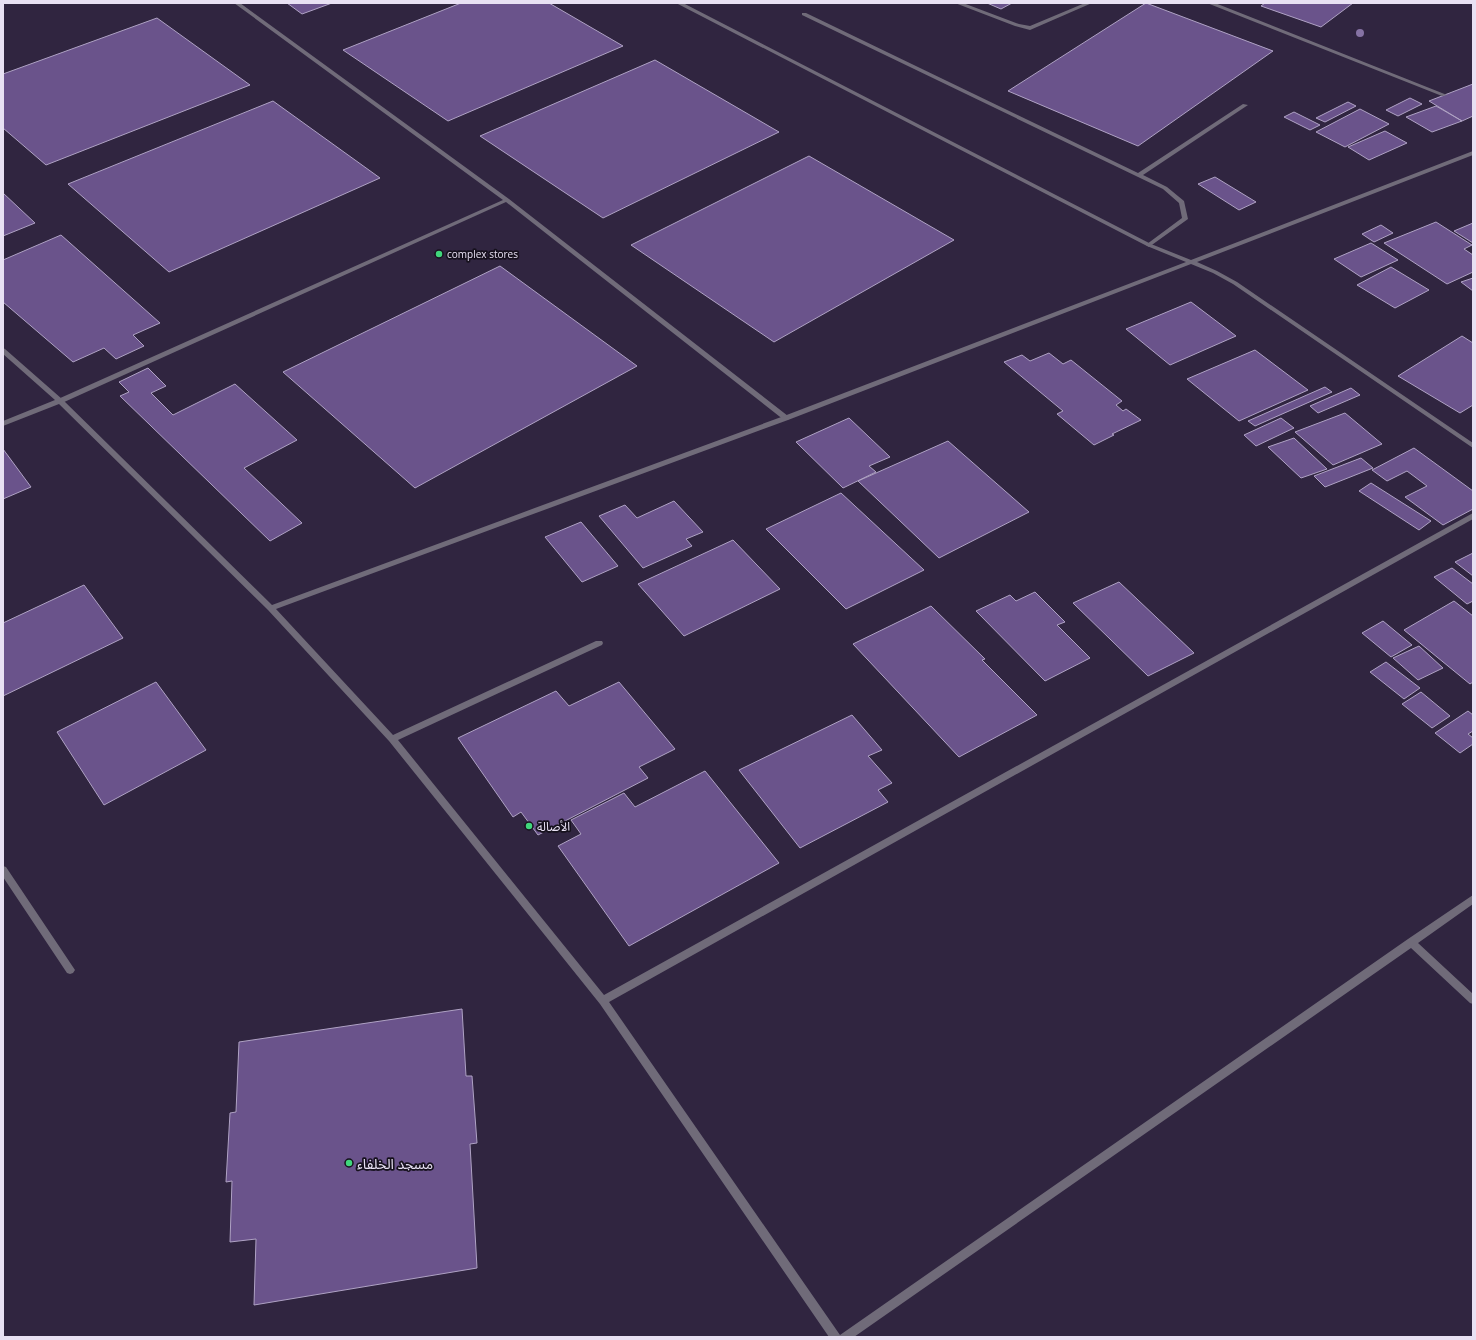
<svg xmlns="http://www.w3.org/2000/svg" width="1476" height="1340" font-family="'Open Sans','Noto Sans Arabic',sans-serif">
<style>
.building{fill:#6a538b;stroke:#afa2c4}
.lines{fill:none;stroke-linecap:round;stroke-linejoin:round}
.service{fill:#706b79;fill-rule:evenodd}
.minor{fill:#706b79;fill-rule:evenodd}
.tree{fill:#8673a4}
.poi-dot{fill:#40d77c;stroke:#16111d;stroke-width:1.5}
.labels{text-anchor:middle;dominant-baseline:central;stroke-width:3.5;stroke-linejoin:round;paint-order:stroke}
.far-poi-label{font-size:10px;fill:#e8e1f3;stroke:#16111d;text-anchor:start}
.poi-label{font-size:12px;fill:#e8e1f3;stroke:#16111d;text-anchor:start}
.near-poi-label{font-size:14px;fill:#e8e1f3;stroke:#16111d;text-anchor:start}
</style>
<rect width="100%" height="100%" fill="#302540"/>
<path class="building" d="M287 3H332L302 14Z
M461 3H549L623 46 448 121 343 50Z
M987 3H1012L1001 9Z
M1146 3 1273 51 1138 146 1008 91Z
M1265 3H1353L1321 27 1261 6Z
M157 18 250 85 46 165 3 128V74Z
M655 60 779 132 603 218 480 136Z
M1473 84V116L1462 121 1429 101Z
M1410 98 1422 104 1398 116 1386 110Z
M273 101 380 178 169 272 68 184Z
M1348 102 1356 106 1325 122 1316 118Z
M1436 106 1462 121 1432 132 1406 117Z
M1360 109 1389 124 1345 147 1316 132Z
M1294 112 1320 125 1310 130 1284 117Z
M1385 131 1407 143 1369 160 1348 147Z
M809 156 954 240 774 342 631 245Z
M1215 177 1256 202 1239 210 1198 184Z
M3 193 35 223 3 236Z
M1436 222 1472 245 1464 249 1473 255V272L1447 284 1384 243Z
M1473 223V243L1454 231Z
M1381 225 1393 233 1374 242 1362 234Z
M61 235 160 323 133 335 144 346 116 359 104 348 73 362 3 302V260Z
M1371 243 1398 260 1361 277 1334 259Z
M500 266 637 366 415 488 283 372Z
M1391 267 1429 290 1395 308 1357 285Z
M1473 278V291L1461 282Z
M1191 302 1236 336 1170 365 1126 329Z
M1462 336 1473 343V405L1460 413 1398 376Z
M1255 350 1308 390 1239 421 1187 379Z
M1049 353 1063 364 1071 360 1122 401 1116 405 1123 411 1126 409 1141 420 1112 434 1114 435 1094 445 1057 414 1063 411 1004 362 1022 355 1030 361Z
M148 368 166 386 151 393 173 415 235 384 297 440 244 468 302 523 270 541 120 396 129 392 119 382Z
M1325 387 1332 392 1255 426 1248 421Z
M1351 388 1360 395 1318 413 1310 406Z
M1345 413 1382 444 1333 465 1295 432Z
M849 418 890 457 869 466 876 472 843 488 796 442Z
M1281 418 1294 428 1256 446 1244 435Z
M1294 438 1327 469 1301 478 1268 447Z
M948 441 1029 512 939 558 858 481Z
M1414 448 1473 491V509L1443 525 1405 497 1427 486 1407 471 1387 481 1372 470Z
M3 449 31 487 3 499Z
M1361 458 1373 468 1325 487 1314 476Z
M1371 483 1431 521 1419 530 1359 491Z
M841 493 924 570 846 609 766 529Z
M674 501 703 532 686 539 692 546 643 568 599 516 625 505 637 518Z
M581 522 618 566 582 582 545 537Z
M733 540 780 589 684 636 638 584Z
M1473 553V576L1455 562Z
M1452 568 1473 584V601L1467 604 1434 577Z
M1119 582 1194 653 1148 676 1073 603Z
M84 585 123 638 3 696V623Z
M1035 592 1065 622 1057 625 1090 658 1045 681 976 611 1010 595 1016 601Z
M1454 601 1473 616V682L1470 684 1404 630Z
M931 606 985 659 982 660 1037 715 959 757 853 644Z
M1383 621 1412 645 1391 657 1362 633Z
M1419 646 1443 668 1418 680 1393 658Z
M1386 662 1420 688 1404 699 1370 672Z
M156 682 206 750 104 805 57 732Z
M619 682 675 749 639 767 648 778 538 835 521 812 513 817 458 738 556 691 569 706Z
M1421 692 1450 716 1432 728 1402 704Z
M1468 711 1473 715V731L1468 734 1473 738V744L1460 753 1435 733Z
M852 715 882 750 868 756 892 783 878 790 888 802 800 848 739 770Z
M705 771 779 863 629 946 558 846 581 834 571 820 624 793 635 807Z
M462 1009 466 1076H472L477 1143 470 1144 477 1268 254 1305 256 1239 230 1242 232 1181 226 1182 230 1113 236 1112 239 1042Z"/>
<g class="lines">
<path class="service" d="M234 3H240L509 199 788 416 789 418 788 420H784L506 202 62 403H58V399L503 200Z
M955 3H963L1019 24 1030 26 1085 3H1092L1030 30 1015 26Z
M1207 3H1215L1447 95 1442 96Z
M802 13H806L1138 173 1243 104 1248 105 1143 175 1167 187 1184 201 1188 219 1149 247 1146 245 1147 244 1182 218 1179 203 1163 189 802 15Z"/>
<path class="minor" d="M676 3H683L1151 244 1191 260 1473 151V155L1197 262 1217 271 1237 282 1473 443V448L1233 284 1213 273 1191 264 788 420 276 609 393 735 596 641H602L603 643 602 645 398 740 604 995 1473 513V519L609 1002 840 1335 1408 939 1473 895V904L1418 943 1473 994V1004L1470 1003 1411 948 854 1337H829L600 1004 389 741 268 610 59 404 3 426V421L55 400 3 354V348L5 349 62 399 272 605 784 416 1186 262 1147 246Z
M3 866 6 867 73 967 75 970 73 973 70 974 67 973 3 877Z"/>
</g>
<circle class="tree" cx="1360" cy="33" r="4"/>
<g class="poi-dot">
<circle cx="439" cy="254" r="4"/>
<circle cx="529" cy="826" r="4"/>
<circle cx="349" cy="1163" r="4"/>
</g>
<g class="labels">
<g class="far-poi-label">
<text x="447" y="254">complex stores</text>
</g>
<g class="poi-label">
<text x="537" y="826">الأصالة</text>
</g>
<g class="near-poi-label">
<text x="357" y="1163">مسجد الخلفاء</text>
</g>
</g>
<rect width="1476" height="1340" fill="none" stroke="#e8e1f3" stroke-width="8"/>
</svg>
